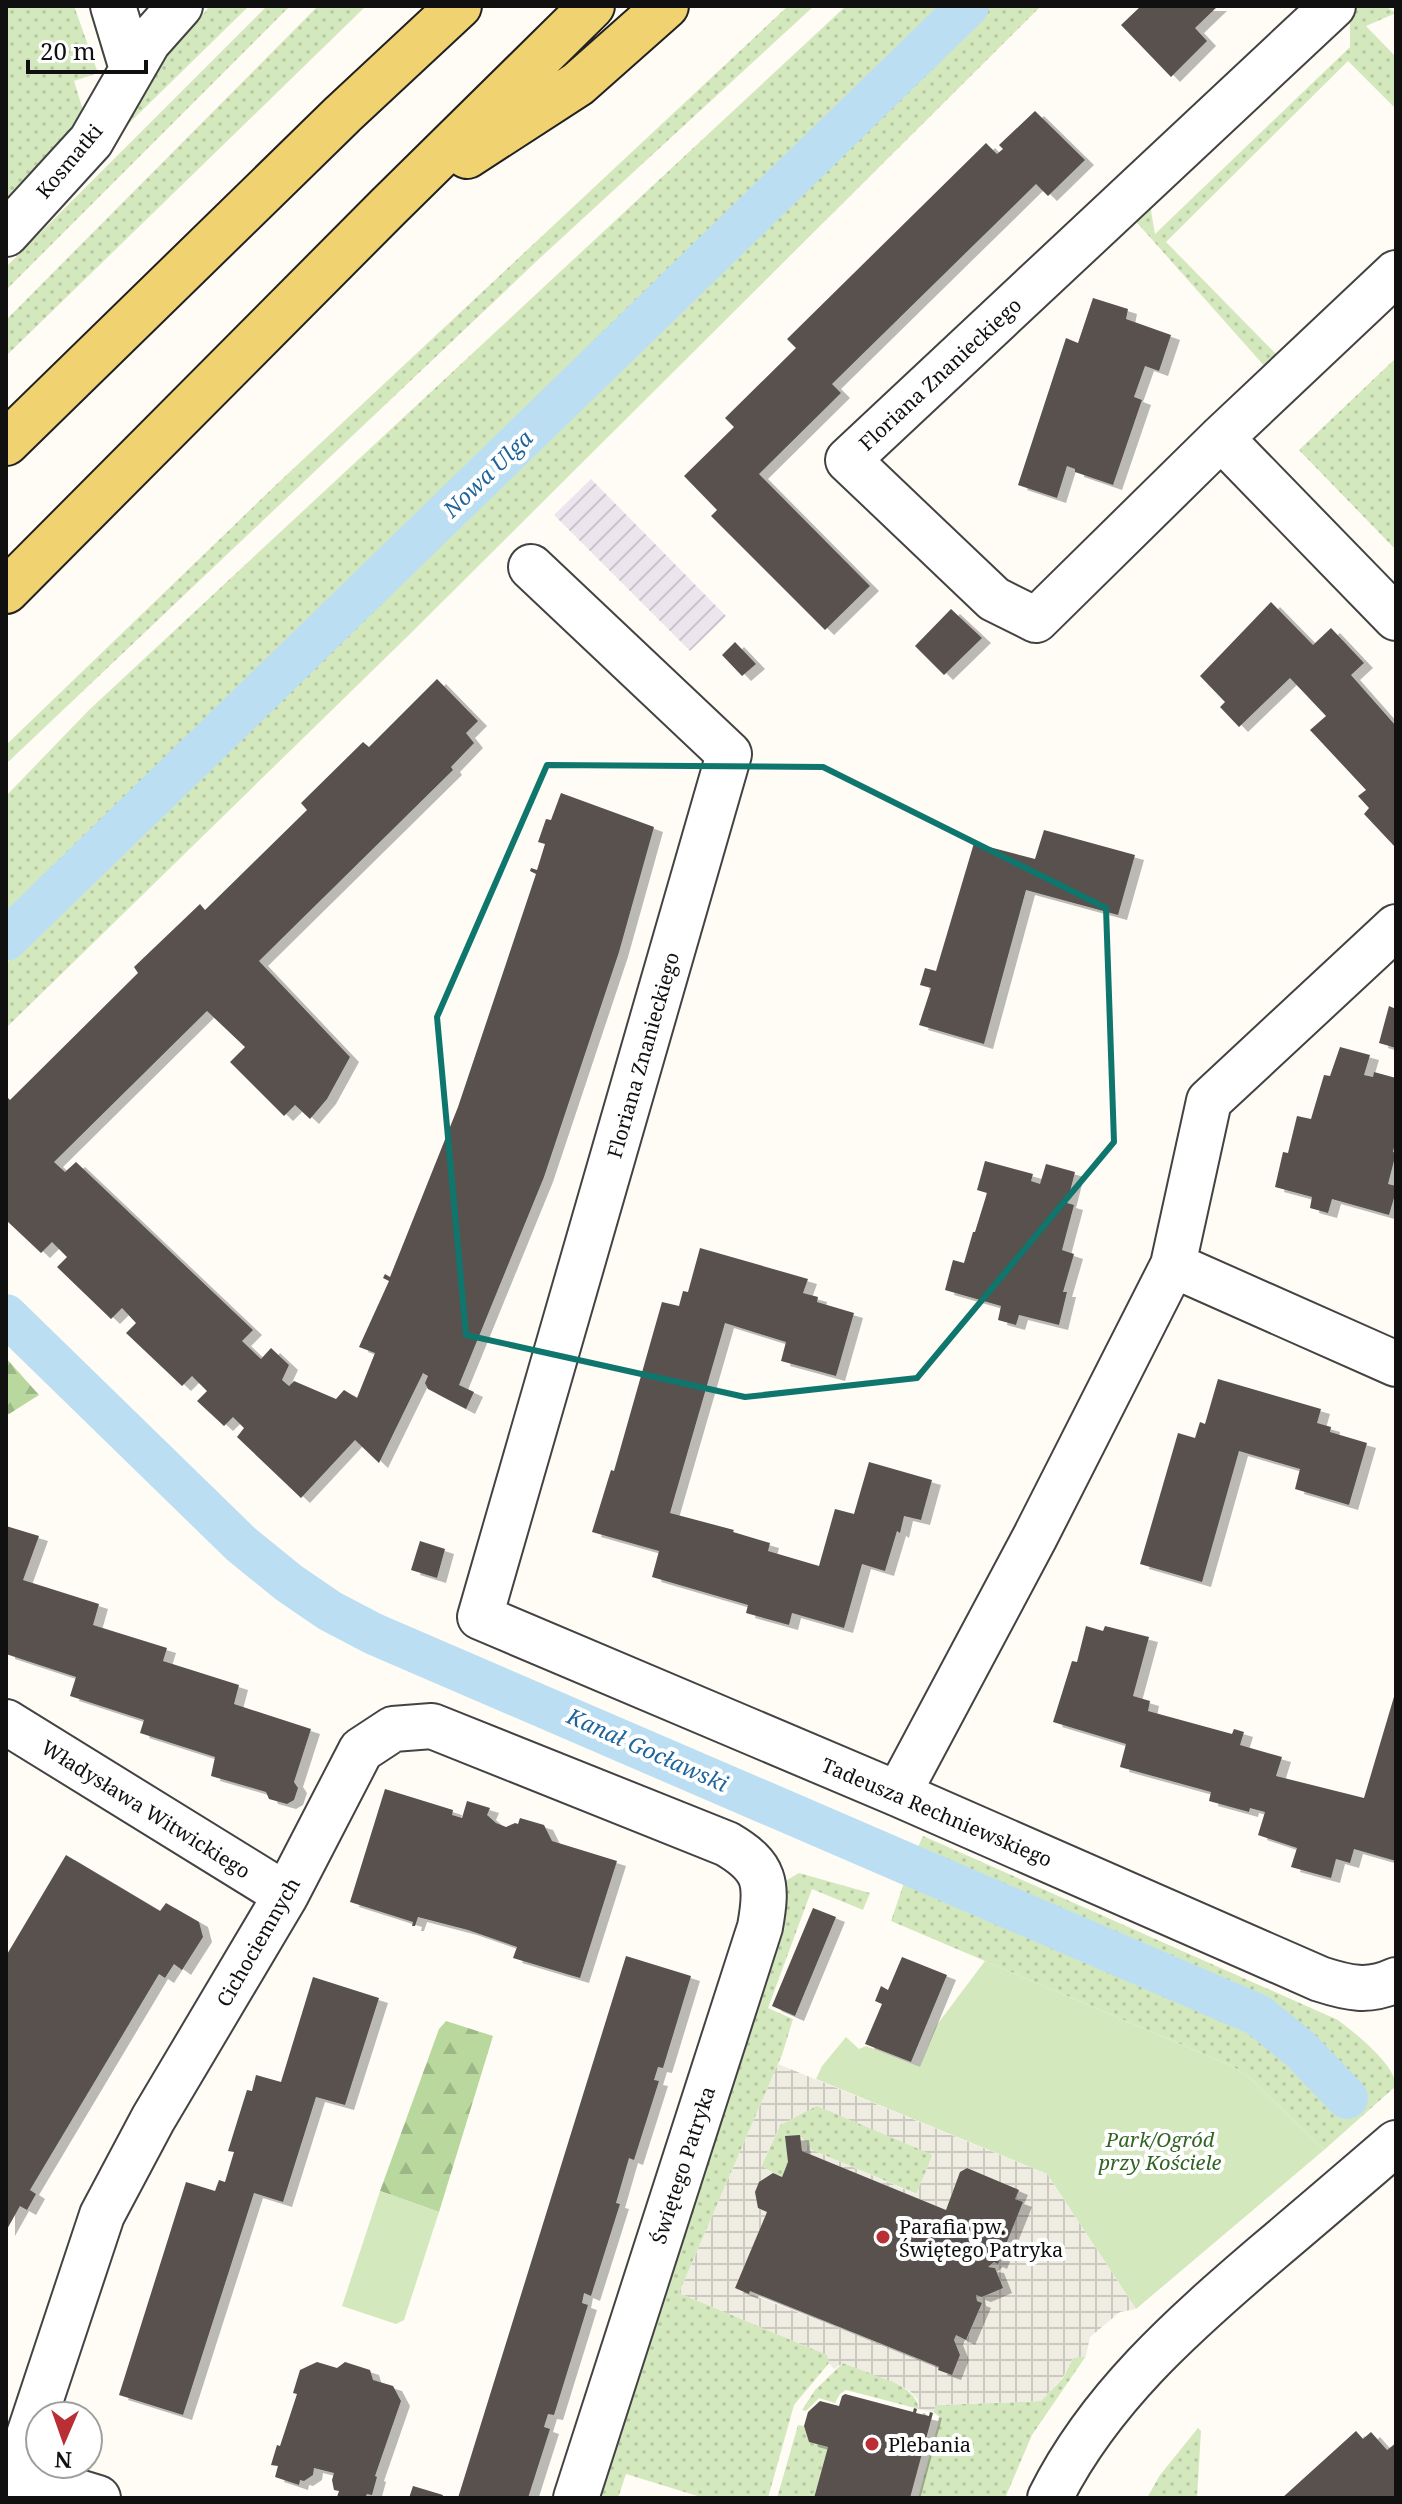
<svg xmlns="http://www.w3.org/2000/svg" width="1402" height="2504" font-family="'Noto Serif',serif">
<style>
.industrial{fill:url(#industrial-furrows)}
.grass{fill:url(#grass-dots)}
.forest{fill:url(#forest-firs)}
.park{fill:#d4e8be}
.plaza{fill:url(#plaza-grid);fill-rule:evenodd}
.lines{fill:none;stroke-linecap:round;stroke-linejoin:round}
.canal{stroke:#bbdef3;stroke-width:42}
.building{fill:#58514d;filter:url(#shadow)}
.minor-casing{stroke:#434343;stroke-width:48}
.major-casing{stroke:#212121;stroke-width:48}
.minor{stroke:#fff;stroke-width:44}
.major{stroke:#f1d271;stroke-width:44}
.marked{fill:none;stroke:#0f766e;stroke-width:6;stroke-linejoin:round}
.poi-dot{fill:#b92f34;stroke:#fff;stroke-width:3}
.labels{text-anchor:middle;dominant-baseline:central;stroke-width:8;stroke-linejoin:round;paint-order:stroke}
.street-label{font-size:20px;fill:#101010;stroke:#fff}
.park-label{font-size:20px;font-style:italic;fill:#306523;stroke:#fff}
.poi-label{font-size:20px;fill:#101010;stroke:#fff;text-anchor:start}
.water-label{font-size:22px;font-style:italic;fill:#1f659c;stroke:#fff}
</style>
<defs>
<pattern id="industrial-furrows" width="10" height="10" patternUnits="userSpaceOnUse" patternTransform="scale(2)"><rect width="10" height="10" fill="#ede5ee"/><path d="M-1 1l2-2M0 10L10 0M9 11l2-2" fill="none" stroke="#cac3cb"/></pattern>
<pattern id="grass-dots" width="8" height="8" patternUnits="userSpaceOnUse" patternTransform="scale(2)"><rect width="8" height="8" fill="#d4e8be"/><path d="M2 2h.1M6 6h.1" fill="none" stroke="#b5c6a2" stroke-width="1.8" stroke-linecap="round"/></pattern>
<pattern id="forest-firs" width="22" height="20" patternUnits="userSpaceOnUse" patternTransform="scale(2)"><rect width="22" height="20" fill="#b8d89e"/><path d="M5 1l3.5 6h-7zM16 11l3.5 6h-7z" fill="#9db887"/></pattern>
<pattern id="plaza-grid" width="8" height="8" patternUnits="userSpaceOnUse" patternTransform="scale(2)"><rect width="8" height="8" fill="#efece2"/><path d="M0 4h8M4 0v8" fill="none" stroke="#ccc9c1"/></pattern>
<filter id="shadow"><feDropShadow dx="9" dy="5" stdDeviation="0" flood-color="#0004"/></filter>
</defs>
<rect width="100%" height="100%" fill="#fefcf4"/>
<path class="industrial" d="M591 479 726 616 690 651 554 515Z"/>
<path class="grass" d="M6 6H74L98 73 74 81 87 123 6 208Z
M210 6H249L122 130 151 75Z
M267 6H290L6 290V267Z
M318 6H366L6 356V320Z
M788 6H814L540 258 6 764V745L278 483Z
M846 6H954L733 222 629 315 6 916V796L89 710Z
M989 6H1041L412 632 6 1028V964L405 581 777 218Z
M1356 6H1385L1396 13 1366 26 1396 57V109L1348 61 1166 242 1279 357 1396 246V256L1267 369 1132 217 1149 199 1155 234 1350 47V9Z
M1396 358V550L1299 450Z
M923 1836 1338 2020C1355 2033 1395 2064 1396 2086L1324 2150 1249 2077 1232 2066 891 1921 907 1874 1238 2016C1279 2037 1308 2069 1340 2102L1352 2094 1288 2025 1265 2012 914 1856Z
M799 1873 870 1893 863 1910 812 1889 768 2008 793 2019 782 2055 679 2293 828 2355 829 2363 794 2405 768 2498H704L626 2474 618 2498H596L778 1885Z
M817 2105 933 2154 917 2194 812 2150 799 2135 782 2177 761 2167 780 2125Z
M1086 2356 1032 2435 1005 2498H918L940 2417 933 2412 936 2405 1041 2401 1063 2378 1073 2358Z
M843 2363C865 2372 916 2382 919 2409L846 2390 840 2394 835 2403 819 2398 806 2411 802 2410 815 2390Z
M798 2425 804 2426 809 2442 828 2447 814 2498H777Z
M1198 2428 1201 2431 1197 2498H1147L1160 2475Z"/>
<path class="forest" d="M6 1358 39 1395 9 1414 6 1413Z
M446 2021 493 2036 439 2212 380 2191 439 2029Z"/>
<path class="park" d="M985 1961 1232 2066 1249 2077 1324 2150 1136 2309 1047 2174 816 2079 822 2066 846 2037 859 2049 866 2046 920 2067 936 2026Z
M380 2191 439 2212 404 2320 396 2324 342 2306Z"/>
<path class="plaza" d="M778 2064 1047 2174 1136 2309 1120 2312 1090 2337 1086 2356 1073 2358 1063 2377 1041 2401 936 2405 933 2412 919 2409 918 2400 910 2391 898 2384 843 2363 834 2369 829 2363 827 2355 679 2293ZM817 2106 933 2155 916 2194 812 2150 800 2135 802 2151 946 2210 960 2172 967 2168 1018 2190 1015 2199 1023 2202 998 2263 994 2262 988 2267 995 2268 1002 2288 983 2297 976 2295 977 2301 982 2303 967 2339 956 2335 954 2340 960 2355 952 2375 939 2367 735 2288 767 2212 758 2208 773 2174 782 2177 761 2166 780 2125Z"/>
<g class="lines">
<path class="canal" d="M6 940 968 6
M6 1315 241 1544 289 1583 330 1611 374 1634 1258 2015 1300 2049 1347 2098"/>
</g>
<path class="building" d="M1141 6H1218L1195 28 1207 41 1171 77 1121 25Z
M1035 111 1085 160 1048 196 1036 184 832 384 841 393 759 474 870 586 825 630 711 516 717 510 684 476 734 427 725 418 796 348 787 339 986 143 997 154 1003 149 999 145Z
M1093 298 1128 309 1126 319 1171 335 1159 371 1145 366 1134 397 1142 400 1113 485 1075 472V469L1067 466 1057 498 1018 485 1066 338 1078 343Z
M1271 602 1313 645 1331 628 1364 663 1351 675 1396 726V848L1364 814 1369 808 1358 796 1366 790 1310 730 1326 716 1290 678 1239 727 1220 707 1225 702 1200 676Z
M951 609 982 638 944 675 915 646Z
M735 642 756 664 742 676 722 655Z
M437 679 478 721 466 733 474 743 451 767 453 770 259 961 350 1057 327 1099 310 1119 295 1105 284 1116 230 1062 245 1047 207 1011 54 1162 65 1172 76 1162 253 1330 242 1341 261 1359 271 1348 289 1365 282 1380 289 1386 294 1381 336 1399 344 1390 357 1398 375 1353 359 1347 389 1281 383 1278 385 1274 390 1277 458 1107 536 874 530 871 531 868 537 870 545 844 538 842 546 819 551 820 561 793 654 827 619 952 544 1177 459 1385 474 1392 466 1409 428 1389 425 1383 428 1376 423 1373 379 1463 355 1440 301 1498 237 1437 244 1428 233 1417 224 1426 197 1401 207 1391 192 1376 182 1386 126 1333 136 1323 122 1308 111 1319 57 1267 67 1257 52 1242 41 1253 6 1220V1096L10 1100 138 973 134 967 200 904 205 910 307 810 301 803 363 742 369 747Z
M1044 830 1135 855 1118 915 1026 890 984 1044 919 1025 931 988 920 985 925 968 936 971 974 843 1035 859Z
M1389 1006 1396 1009V1048L1379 1043Z
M1340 1047 1370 1055 1364 1075 1373 1077 1374 1072 1396 1078V1139L1393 1152 1396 1153 1388 1184 1396 1186V1191L1389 1215 1332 1199 1328 1213 1310 1208 1312 1197 1275 1187 1283 1152 1288 1153 1297 1116 1311 1119 1324 1075 1330 1076Z
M985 1161 1033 1174 1031 1181 1040 1184 1046 1164 1075 1172 1067 1203 1074 1205 1062 1250 1074 1254 1063 1292H1067L1059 1325 1019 1315 1016 1325 998 1320 1001 1306 945 1290 953 1260 964 1263 973 1232H975L987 1193 977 1190Z
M700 1248 808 1279 803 1293 818 1297 817 1302 854 1313 836 1376 781 1361 786 1342 725 1323 670 1513 734 1530 733 1532 770 1543 768 1551 819 1566 835 1509 854 1514 869 1462 932 1480 921 1520 904 1516 900 1533 897 1531 885 1571 862 1564 844 1628 792 1613 789 1625 746 1613 748 1605 652 1577 659 1551 592 1532 611 1470 614 1471 662 1302 679 1306 683 1291 688 1292Z
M1218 1379 1321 1409 1317 1423 1331 1427 1330 1432 1367 1443 1349 1505 1295 1489 1300 1469 1239 1451 1202 1582 1140 1564 1178 1433 1195 1438 1200 1422 1205 1424Z
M6 1526 39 1536 23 1580 99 1604 93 1625 167 1648 163 1661 239 1685 234 1704 311 1729 294 1782 298 1788 294 1800 287 1804 269 1799 266 1792 211 1776 215 1757 140 1733 144 1720 70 1696 76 1677 6 1654Z
M420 1541 445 1549 437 1578 411 1570Z
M1086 1626 1103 1631 1105 1626 1149 1637 1133 1696 1150 1701 1148 1711 1232 1734 1234 1729 1244 1732 1240 1745 1282 1757 1276 1776 1364 1798 1396 1690V1861L1354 1849 1350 1863 1336 1859 1331 1878 1291 1867 1297 1848 1258 1835 1265 1812 1250 1808 1249 1812 1209 1801 1211 1792 1120 1767 1126 1744 1053 1722 1072 1661 1077 1662Z
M385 1789 453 1810 452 1815 462 1818 467 1801 490 1808 487 1815 496 1823 506 1827 515 1823 518 1824 520 1818 544 1825 552 1841 617 1861 580 1978 513 1958 517 1947 468 1930 418 1917 415 1926H412L413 1922 350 1902Z
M66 1855 160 1911 166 1903 199 1922 203 1937 182 1970 174 1964 165 1978 159 1974 30 2190 36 2194 27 2210 20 2206 6 2231V1956Z
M813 1908 836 1917 795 2016 772 2006Z
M626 1956 691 1976 663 2068 658 2067 654 2080 659 2081 634 2160 629 2158 616 2203 620 2204 591 2296 584 2293 582 2303 588 2305 554 2415 548 2414 544 2427 550 2429 528 2498H458Z
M902 1957 947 1975 911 2062 865 2044 882 2004 875 2001 881 1986 888 1990Z
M313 1977 379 1998 345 2105 316 2097 283 2202 254 2193 183 2415 119 2395 186 2182 215 2191 219 2180 225 2182 234 2152 228 2151 247 2090 252 2091 256 2075 281 2082Z
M800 2135 802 2151 946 2210 960 2172 967 2168 1019 2190 1015 2199 1023 2202 998 2264 994 2262 988 2267 995 2268 1003 2288 982 2297 976 2295 977 2301 982 2303 966 2340 956 2335 954 2340 960 2355 952 2375 938 2370 939 2367 750 2291 749 2294 735 2288 767 2212 758 2208 755 2192 759 2182 773 2173 782 2177 788 2162 785 2136Z
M317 2362 337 2368 345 2362 370 2370 373 2380 393 2386 401 2401 375 2476 377 2477 372 2495 367 2494 365 2498 337 2497 339 2491 334 2490 332 2480 334 2473 314 2468 313 2475 304 2481 300 2480 299 2485 275 2477 278 2466 271 2465 277 2445 280 2446 297 2394 293 2393 300 2370Z
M845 2394 913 2412 914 2408 917 2409 916 2413 929 2416 930 2412 933 2413 910 2498H814L828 2447 809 2442 804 2426 808 2412 820 2401 839 2406 842 2396Z
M1356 2431 1363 2439 1371 2432 1387 2450 1396 2443V2498H1282Z
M413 2486 443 2495 442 2498H409Z"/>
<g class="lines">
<defs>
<path id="minor" d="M113 6 132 69
M1333 6 848 460 994 599 1036 620 1221 438 1396 273
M6 234 91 141 148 42 180 6
M1221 438 1396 618
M531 567 729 754 480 1617 898 1794 1320 1979C1348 1988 1368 1993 1396 1980
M1173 1265 1396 1364
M6 1722 286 1895
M898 1794 1035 1537 1173 1265 1209 1101 1396 927
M6 2470 98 2498
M8 2498 102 2215 153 2119 286 1895 361 1750 393 1729 432 1726 727 1844C766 1867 768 1883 760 1927L576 2498
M1050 2498C1099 2399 1183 2325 1266 2254 1310 2217 1353 2180 1396 2143"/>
<path id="major" d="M467 156 578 84 666 6
M6 443 343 114 459 6
M6 591 388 207 592 6"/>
</defs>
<use href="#minor" class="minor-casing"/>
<use href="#major" class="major-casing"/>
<use href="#minor" class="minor"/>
<use href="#major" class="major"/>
</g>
<path class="marked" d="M547 765 823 767 1106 908 1114 1142 917 1378 745 1397 466 1335 437 1017Z"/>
<g class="poi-dot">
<circle cx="883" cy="2237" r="8"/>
<circle cx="872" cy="2444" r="8"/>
</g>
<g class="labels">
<g class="street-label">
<text transform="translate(69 161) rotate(-50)">Kosmatki</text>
<text transform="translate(940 374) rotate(-43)">Floriana Znanieckiego</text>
<text transform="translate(643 1055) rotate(-74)">Floriana Znanieckiego</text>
<text transform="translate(146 1809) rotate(32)">Władysława Witwickiego</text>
<text transform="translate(937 1812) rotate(23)">Tadeusza Rechniewskiego</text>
<text transform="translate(258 1942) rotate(-60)">Cichociemnych</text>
<text transform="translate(683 2165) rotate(-72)">Świętego Patryka</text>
</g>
<g class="park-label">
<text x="1160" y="2139">Park/Ogród<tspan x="1160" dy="23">przy Kościele</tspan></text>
</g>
<g class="poi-label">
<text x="899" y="2226">Parafia pw.<tspan x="899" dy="23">Świętego Patryka</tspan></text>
<text x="888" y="2444">Plebania</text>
</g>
<g class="water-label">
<text transform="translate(487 473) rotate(-44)">Nowa Ulga</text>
<text transform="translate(648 1749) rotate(24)">Kanał Gocławski</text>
</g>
</g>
<rect width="1402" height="2504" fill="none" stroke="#101010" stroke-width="16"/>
<g transform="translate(64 2440) rotate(182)"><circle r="38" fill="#ffffff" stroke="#9f9f9f" stroke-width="2"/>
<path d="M0-6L14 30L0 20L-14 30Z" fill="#b92f34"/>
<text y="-12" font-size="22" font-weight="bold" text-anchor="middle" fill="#101010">N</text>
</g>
<path d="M28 60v12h118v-12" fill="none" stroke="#101010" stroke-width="4"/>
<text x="40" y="60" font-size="24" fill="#101010" stroke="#ffffff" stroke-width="6" paint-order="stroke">20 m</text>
</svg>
